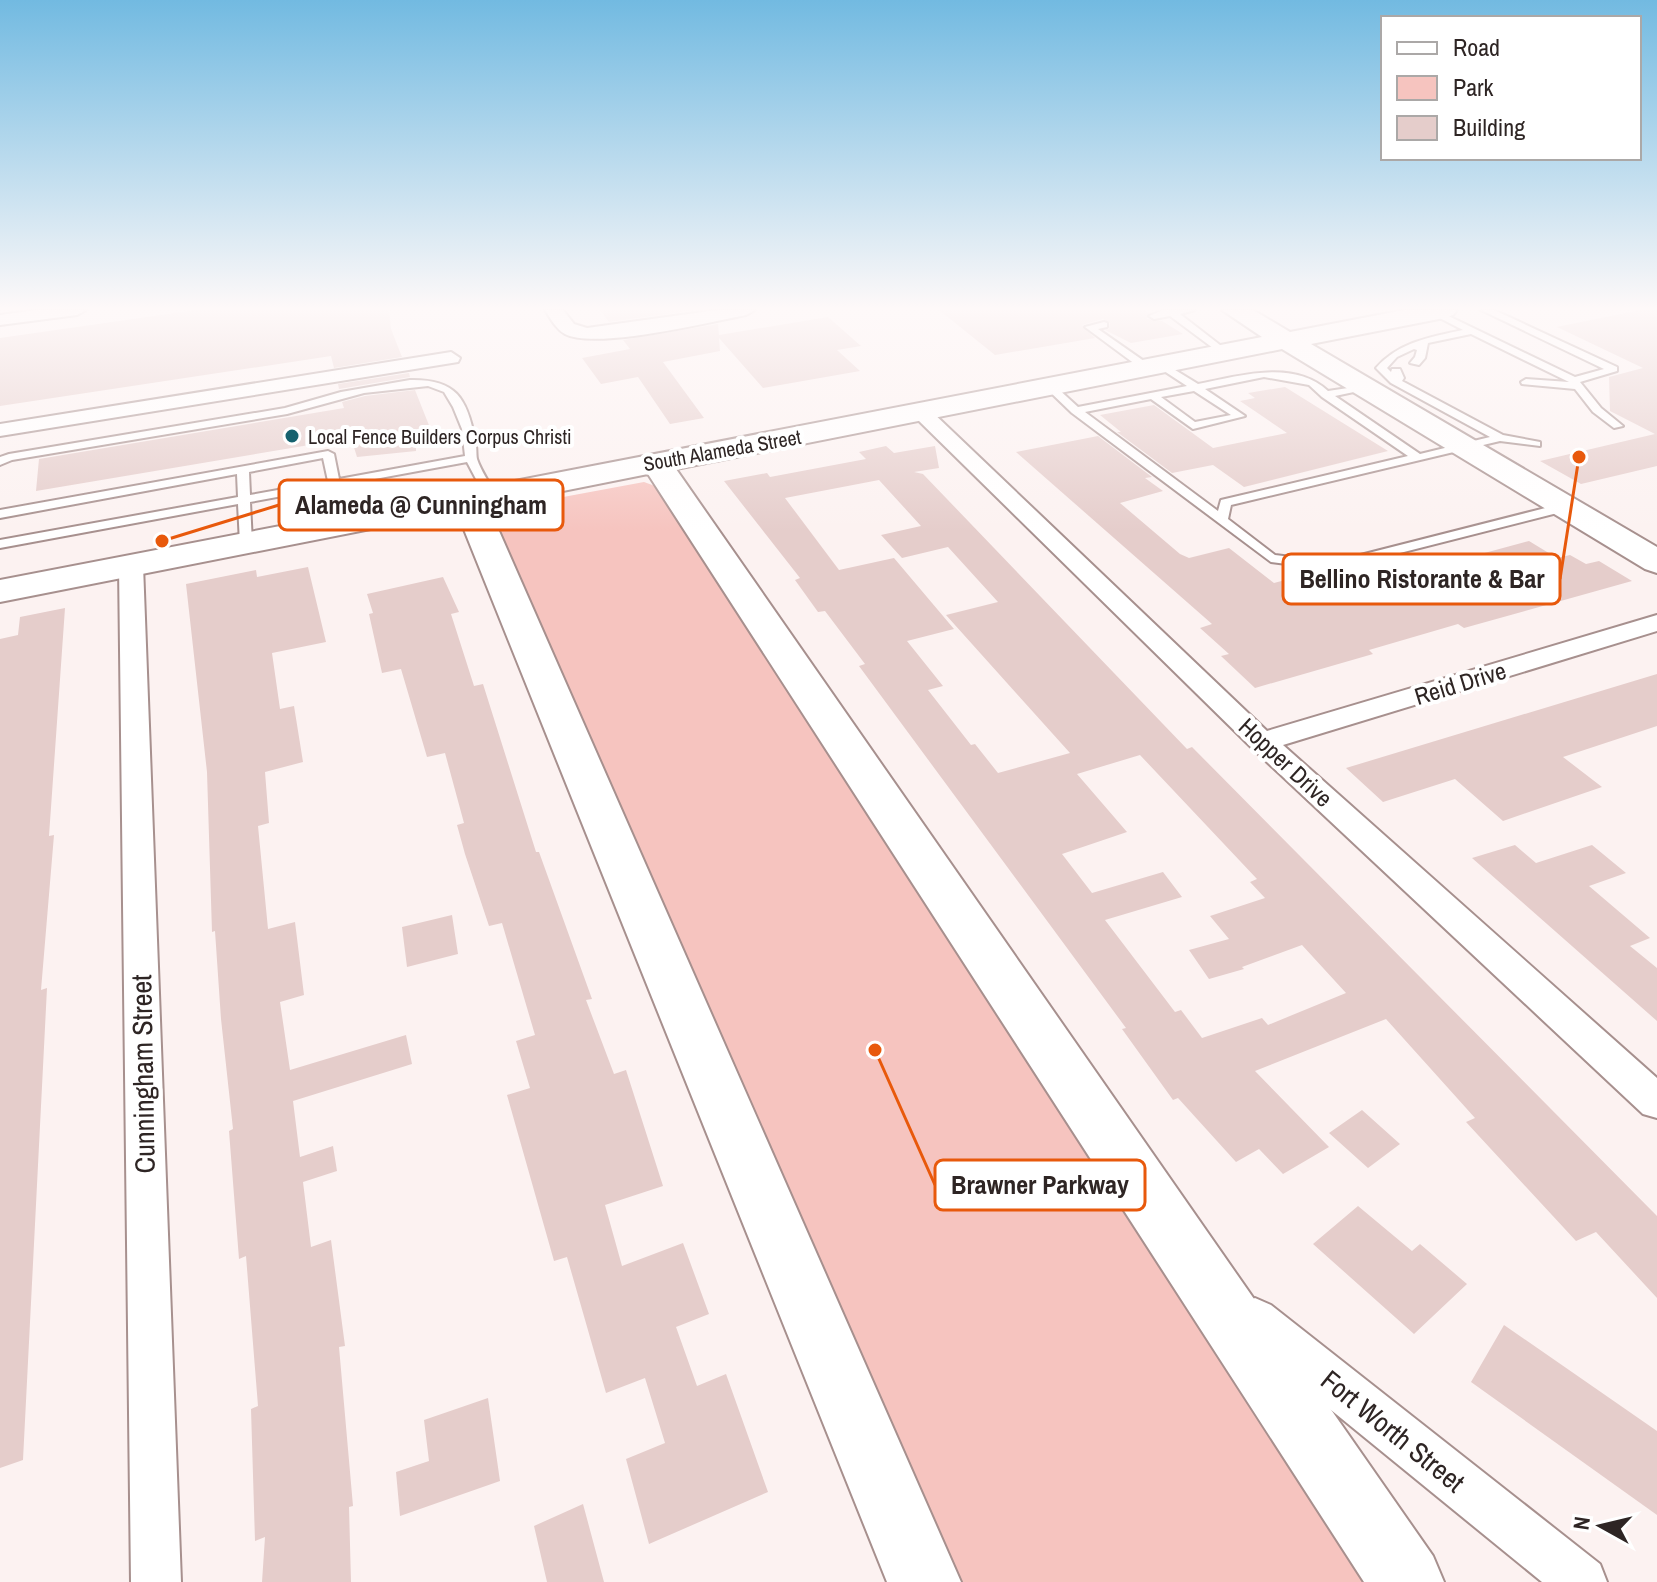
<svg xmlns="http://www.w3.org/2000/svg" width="1657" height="1582" font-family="'Archivo Narrow',sans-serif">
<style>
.green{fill:#f6c4bf}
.building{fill:#e5cdcb;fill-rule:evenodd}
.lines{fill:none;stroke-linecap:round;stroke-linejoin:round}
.lane-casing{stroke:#a7908e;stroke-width:4}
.street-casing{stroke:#a7908e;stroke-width:4}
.secondary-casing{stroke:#a7908e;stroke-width:4}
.lane{fill:#fff;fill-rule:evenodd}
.street{fill:#fff;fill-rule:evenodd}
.secondary{fill:#fff;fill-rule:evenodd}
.poi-dot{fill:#16616e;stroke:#fff;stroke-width:3}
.labels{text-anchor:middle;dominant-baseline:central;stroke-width:8;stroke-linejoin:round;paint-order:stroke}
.far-poi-label{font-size:20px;fill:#2e2524;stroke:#fff;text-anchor:start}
.far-street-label{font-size:20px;fill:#2e2524;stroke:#fff}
.street-label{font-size:24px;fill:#2e2524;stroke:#fff}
.near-street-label{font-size:28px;fill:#2e2524;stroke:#fff}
.leader{fill:none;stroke:#e8590c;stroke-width:3}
.callout-dot{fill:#e8590c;stroke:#fff;stroke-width:3}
.callout{fill:#fff;stroke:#e8590c;stroke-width:3}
.callout-label{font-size:26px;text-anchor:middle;font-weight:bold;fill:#2e2524}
</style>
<rect width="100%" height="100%" fill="#fcf2f1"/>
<path class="green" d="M644 482 655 486 1369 1582H961L494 519 496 513 504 508Z"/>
<path class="building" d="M196 310H389L391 329 402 357 334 368 331 356 0 406V338Z
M600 310H695L609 322Z
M939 310H1145L1149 313 1147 319 1162 321 1183 334 1131 343 1105 330 1109 329 1110 323 1103 319 1082 325 1095 338 995 355Z
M1640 310H1657V466L1581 484 1540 461 1655 434 1610 411 1609 377 1643 368 1557 327Z
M828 317 861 346 837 350 860 371 763 388 719 338 720 351 663 362 704 418 670 424 638 377 601 384 582 358 630 349 623 340 718 324 719 335Z
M409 373 410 377 339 389 338 384Z
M1285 387 1388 451 1244 487 1213 465 1172 473 1117 432H1121L1100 415 1154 405 1213 448 1287 433 1240 401 1255 398 1248 393Z
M415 390 436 443 416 447V451L357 457 351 438 36 491 39 459 344 408 342 402 365 396Z
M1098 436 1152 477 1145 478 1163 491 1120 503 1180 554 1189 558 1229 548 1274 583 1319 571 1325 572 1348 590 1529 541 1557 558 1570 555 1586 564 1599 561 1632 581 1464 628 1458 624 1369 650 1373 654 1255 688 1221 656 1229 654 1200 628 1212 624 1016 452Z
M886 446 894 453 935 446 939 468 914 472 923 474 1187 749 1192 747 1657 1216V1298L1596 1232 1576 1241 1466 1122 1475 1118 1386 1019 1255 1071 1329 1147 1283 1174 1259 1149 1236 1162 1178 1098 1173 1100 1122 1029 1126 1028 859 666 865 664 825 611 818 612 795 580 800 578 724 481 767 473 770 477 866 459 859 452ZM879 480 921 526 881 535 902 558 948 547 998 602 946 615 1070 753 998 773 975 744 971 745 928 690 943 686 907 641 954 629 894 558 839 570 785 498ZM1140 755 1257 879 1250 882 1265 898 1210 916 1229 939 1189 950 1209 979 1244 969 1242 967 1302 945 1346 993 1268 1025 1262 1018 1202 1038 1181 1010 1175 1012 1105 920 1182 897 1163 872 1092 893 1062 854 1127 832 1077 774Z
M308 567 326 642 272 653 280 709 294 706 303 762 265 772 269 823 258 826 268 929 295 922 304 995 280 1002 290 1070 406 1035 412 1064 293 1101 300 1157 333 1146 337 1171 303 1182 311 1247 331 1240 345 1346 339 1347 353 1506 349 1507 351 1582H262L265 1537 255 1541 251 1409 258 1406 246 1256 239 1259 229 1131 233 1129 221 1019 215 931 212 932 207 772 186 584 256 570 257 577Z
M443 577 459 612 451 614 474 686 483 684 536 852H539L592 999 586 1000 614 1074 626 1070 663 1186 605 1205 622 1266 683 1243 709 1314 676 1327 697 1386 726 1374 768 1492 649 1544 626 1459 665 1443 645 1378 606 1393 567 1257 554 1261 507 1095 530 1088 516 1041 535 1035 502 923 489 926 465 854 457 825 464 823 445 753 427 757 401 669 382 673 369 614 373 613 367 594Z
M65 608 49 836 54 835 41 990 47 988 23 1460 0 1468V639L18 635 20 617Z
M1657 674V726L1563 757 1602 787 1503 821 1455 779 1383 802 1346 768Z
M1515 845 1536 863 1592 845 1626 873 1589 886 1650 938 1630 946 1657 968V1021L1472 858Z
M452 915 458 954 407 967 402 927Z
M1362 1110 1400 1144 1368 1168 1329 1133Z
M1358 1206 1412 1251 1420 1244 1467 1284 1414 1334 1313 1244Z
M1504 1325 1657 1431V1515L1471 1382Z
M488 1398 500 1481 400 1516 396 1472 429 1461 424 1420Z
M583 1504 604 1582H547L534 1526Z"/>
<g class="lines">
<defs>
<path id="lane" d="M1163 310H1195L1180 314 1229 352 1221 354 1170 316 1154 319 1149 316Z
M1424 310H1436L1575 377 1604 369 1481 310H1494L1617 367V371L1580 382 1601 408 1623 426 1614 428 1593 412 1575 389 1522 384 1521 382 1526 379 1569 382 1471 334 1428 343 1425 358 1419 365 1410 363 1415 357 1417 350 1414 349 1397 357 1387 368 1391 372 1392 369H1400L1404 378 1402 381 1503 435 1540 442V446L1500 441 1231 505 1228 519 1275 555 1333 562 1565 503 1571 507 1569 510 1333 570 1271 562 1072 413 1046 388 1055 386 1078 407 1187 386 1158 367V363L1162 362 1198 384C1240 376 1293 359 1328 391L1368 385V389L1335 396 1420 454 1490 437 1391 383 1376 368C1399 342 1430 337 1463 330ZM1264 377 1309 385 1322 397 1408 456 1221 500 1218 511 1085 412 1151 399 1193 429 1245 416 1205 389ZM1194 391 1231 415 1195 422 1161 397Z
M1104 322 1107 323V327L1098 329 1151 366V370H1143L1085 327Z
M410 380C455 379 467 397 475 440 477 446 476 454 477 459 481 471 489 482 495 493L493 496H485L467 462 250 502 252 543 246 547 240 543 238 504 0 548V540L238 497 237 474 0 518V510L328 451 334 454 339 479 465 456 462 429 453 407 444 392 428 386 364 393 287 414 12 460 0 465V457L9 454 285 408 341 392ZM323 458 328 481 250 495 249 472Z"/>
<path id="street" d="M36 310H86L77 315 0 325V315Z
M545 310H563L574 324 587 328 717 310H755L746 315C710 322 595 350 565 334 556 329 551 319 545 310Z
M451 352 460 358 458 362 0 436V424Z
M923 408 930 410 1267 731 1657 615V631L1283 745 1657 1078V1118L1643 1114 1252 748 916 418 913 414Z
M131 558 140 560 143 565 181 1582H131L119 565 122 560Z
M1255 1298 1271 1305 1600 1564 1607 1582H1542L1239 1335 1233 1320 1239 1305Z"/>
<path id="secondary" d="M1222 310H1253L1290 332 1404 310H1457L1453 315 1444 318 1311 344 1657 547V573L1645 569 1282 349 676 469 1433 1556 1444 1582H1364L648 474 488 506 961 1582H887L457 512 0 602V580L1262 337Z"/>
</defs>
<use href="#lane" class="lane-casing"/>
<use href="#street" class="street-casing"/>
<use href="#secondary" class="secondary-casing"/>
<use href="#lane" class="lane"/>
<use href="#street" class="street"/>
<use href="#secondary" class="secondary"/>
</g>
<linearGradient id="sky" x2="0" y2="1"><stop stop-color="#72bae1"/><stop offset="0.58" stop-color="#fef9f9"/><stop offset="1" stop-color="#fef9f9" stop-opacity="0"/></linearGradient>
<rect width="1657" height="532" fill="url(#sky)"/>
<circle class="poi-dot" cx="292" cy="436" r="8"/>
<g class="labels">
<g class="far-poi-label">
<text x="308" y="436">Local Fence Builders Corpus Christi</text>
</g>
<g class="far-street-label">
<text transform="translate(722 450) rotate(-10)">South Alameda Street</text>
</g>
<g class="street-label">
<text transform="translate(1460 683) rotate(-17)">Reid Drive</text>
<text transform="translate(1286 762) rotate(43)">Hopper Drive</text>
</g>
<g class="near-street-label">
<text transform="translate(143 1074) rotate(-91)">Cunningham Street</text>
<text transform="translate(1393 1431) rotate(39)">Fort Worth Street</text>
</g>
</g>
<path class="leader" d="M162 541L279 505M1579 457L1560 579M875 1050L935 1185"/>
<g class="callout-dot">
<circle cx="162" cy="541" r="8"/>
<circle cx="1579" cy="457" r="8"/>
<circle cx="875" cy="1050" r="8"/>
</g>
<g class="callout">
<rect x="279" y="480" width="284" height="50" rx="8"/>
<rect x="1283" y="554" width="277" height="50" rx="8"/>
<rect x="935" y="1160" width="210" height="50" rx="8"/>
</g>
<g class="callout-label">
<text x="421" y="514">Alameda @ Cunningham</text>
<text x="1422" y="588">Bellino Ristorante &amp; Bar</text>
<text x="1040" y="1194">Brawner Parkway</text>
</g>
<rect x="1381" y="16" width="260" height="144" fill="#ffffff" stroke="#aba8a7" stroke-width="2"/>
<rect x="1397" y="42" width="40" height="12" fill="#ffffff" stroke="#aba8a7" stroke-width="2"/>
<text x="1453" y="56" font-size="24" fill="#2e2524">Road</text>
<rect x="1397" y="76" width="40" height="24" fill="#f6c4bf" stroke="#aba8a7" stroke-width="2"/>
<text x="1453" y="96" font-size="24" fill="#2e2524">Park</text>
<rect x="1397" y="116" width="40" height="24" fill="#e5cdcb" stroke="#aba8a7" stroke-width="2"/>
<text x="1453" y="136" font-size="24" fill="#2e2524">Building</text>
<g transform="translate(1601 1526) rotate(278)" stroke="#ffffff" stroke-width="6" paint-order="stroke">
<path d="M0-6L14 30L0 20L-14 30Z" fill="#2e2524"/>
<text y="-12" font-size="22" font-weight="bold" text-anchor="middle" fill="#2e2524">N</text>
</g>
</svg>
